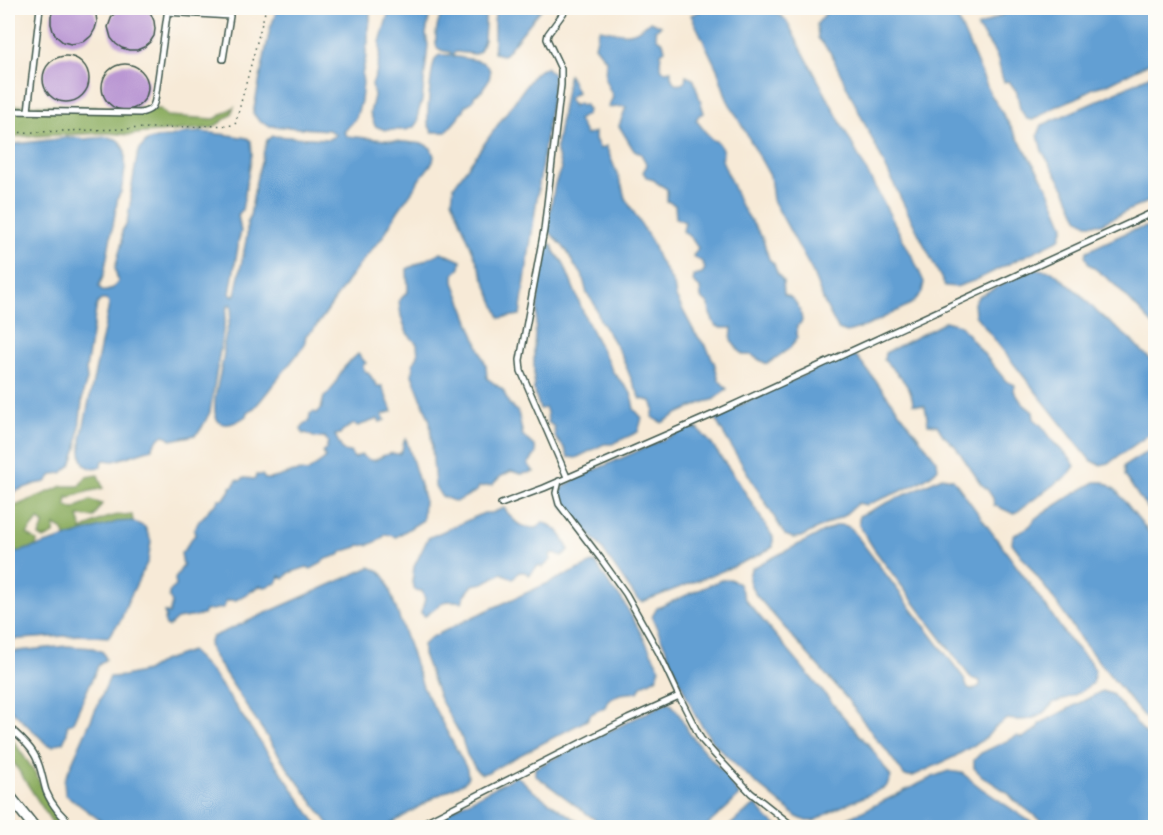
<svg xmlns="http://www.w3.org/2000/svg" width="1163" height="835" font-family="'IM FELL DW Pica',serif">
<style>
.forest{fill:#8cad61;stroke:#56754a;stroke-width:1.5}
.water{fill:#629fd3;stroke:#406e84;stroke-width:1.5}
.building{fill:#ba97d3}
.lines{fill:none;stroke-linecap:round;stroke-linejoin:round}
.lane-casing{stroke:#3f574c;stroke-width:8}
.street-casing{stroke:#3f574c;stroke-width:13}
.path{stroke:#3f574c;stroke-width:1.5;stroke-dasharray:1.5 4.5;stroke-linecap:butt}
.lane{stroke:#fff;stroke-width:5}
.street{stroke:#fff;stroke-width:10}
</style>
<rect width="100%" height="100%" fill="#fdfcf7"/>
<filter id="ink" filterUnits="userSpaceOnUse"><feTurbulence type="fractalNoise" baseFrequency=".0167" numOctaves="2"/><feDisplacementMap in="SourceGraphic" scale="12" xChannelSelector="R" yChannelSelector="G"/><feConvolveMatrix kernelMatrix="1 2 1 2 8 2 1 2 1" color-interpolation-filters="sRGB"/></filter>
<filter id="wash" filterUnits="userSpaceOnUse"><feTurbulence type="fractalNoise" baseFrequency=".008" numOctaves="4" result="noise"/><feDisplacementMap in="SourceGraphic" scale="24" xChannelSelector="R" yChannelSelector="G"/><feGaussianBlur stdDeviation="1.35" result="paint"/><feColorMatrix in="noise" values="0 0 0 0 0 0 0 0 0 0 0 0 0 0 0 0 0 1.4 0 .05"/><feComposite in="paint" operator="in"/></filter>
<g filter="url(#wash)">
<rect width="100%" height="100%" fill="#f7ead7"/>
<path class="forest" d="M36 105 160 109 167 116 215 119 234 107 231 115 212 128 144 133 130 135 107 133 8 137V106Z
M98 475 103 488C92 491 81 492 70 498L67 497 66 506 74 509 90 500 102 504 94 517 78 516 82 530C98 520 113 513 132 515L134 527 68 542 62 529 55 525 54 534 44 539 39 536 44 524 39 519 27 534 37 541 35 552 20 557 8 543V509L63 486H79L86 477Z
M8 733 36 774 52 810 68 827H55L8 754Z"/>
<path class="water" d="M278 8H370V21L368 27V43L366 48V57L362 75 363 83 361 101 356 118 344 132 347 136 424 144 431 148 434 156 433 162 418 181 416 186 398 211 382 238 367 255 353 273 323 317 313 330 306 335 304 346 261 400 254 408 247 412 246 416C239 421 223 430 217 419 210 407 221 373 223 359 224 354 224 349 224 344 226 332 230 320 232 308L230 304 227 307 210 412 201 429 195 435 172 440 169 437 164 435 157 440 151 449 114 461 104 460 101 463V467L91 468 85 465 82 459 81 451V439L108 310 109 303 106 300H101L97 304 86 369 87 380 83 393 77 448 71 465 62 473 53 474 46 482 35 484 8 494V145L74 137 83 139 108 137 116 139 121 143 125 152V170L121 192 118 197 104 274 99 286 102 291C109 292 114 288 118 282L115 268 122 242V231L127 223 131 199V191L137 157 140 149 147 141 156 138 170 137 186 133 201 132 229 135 247 138 251 141 252 154 242 210 238 215 241 232 238 242V247L230 294 232 296 235 295 247 236V223L250 216 256 181 267 140 273 136 329 139 336 135 329 130 270 126 259 121 253 113 270 29Z
M390 8 440 9 441 8H486L484 40 480 51 475 54 456 52 453 54V56C465 60 496 57 489 79 487 84 483 86 482 91L474 96 473 101 465 106 464 110 459 114V117L446 132H432C431 129 429 127 428 123 427 114 431 64 436 58 440 53 444 55 449 55L451 54 450 52 443 51 437 48C434 38 437 24 441 15L439 11H430L428 14 429 18 426 34 428 45 422 101 418 113V121L414 127 406 130H385L375 126 370 113 374 96 372 84 376 74 380 54V42Z
M496 8H542L505 54 502 55 494 53V22Z
M707 8H740L749 10 754 8H770L786 20 914 260 924 282 922 293 911 304 867 326 847 332 838 329 824 302 811 269 773 200 770 176 727 99 717 69 691 15Z
M830 8H953L990 93 1047 186 1064 226 1060 239 976 280 956 287 945 286 904 205 830 52 818 38 817 24Z
M1016 8H1152L1155 15V60L1108 84 1093 88 1083 95 1055 107 1033 120 1027 119 1020 109 1017 92 1009 81 1004 82C1000 73 1000 64 996 55 991 45 983 36 977 27Z
M650 21 661 26 655 30 657 38 663 42 665 50 661 53 660 63 662 70 666 71 671 70C670 79 675 89 685 82L686 75 694 80 704 113 699 115 696 120 711 139 718 142 723 151 722 160 740 204 762 237 769 259 774 264 777 273 783 281 784 294C796 298 801 310 802 321L797 327V338L790 348 767 364 756 358 752 355H743L731 341 732 328H721L715 325 710 314 709 305 701 298 700 288 693 282 694 276 702 274 705 268 702 262 693 256 698 248 692 239 683 231 685 222 676 218 675 205 667 201V189L657 183 654 180 647 178 643 172 647 165 641 154 633 149 619 126 626 107C620 105 614 109 608 107L613 97 605 79 606 60 595 46 598 33 600 29C624 33 631 39 650 21Z
M546 67 553 74V88L520 315 500 318 452 200 454 186 535 73Z
M1155 73V199L1129 210 1101 224H1087L1078 218 1065 189 1042 151 1038 135 1042 125 1095 102Z
M569 75 577 92 568 99 573 106 579 103 581 106 584 104 588 110 587 114 578 120 586 135 595 132V139L600 149 606 146 622 186 625 198 652 242 658 258 674 285 676 297 695 333 707 348 714 362 719 380 727 389 713 400 704 402 679 413 662 423 652 417 654 409 651 401 641 399 632 381 621 354 600 320 594 303 587 294 582 274 574 265 567 251 547 229 555 184 561 168 556 148 568 77Z
M1145 227 1155 229V327L1112 282 1089 264 1085 256 1087 251 1128 232Z
M546 242 552 245 555 253 563 262 586 319 613 372 631 393 634 409 642 418 638 432 612 444H604L576 458 568 457 565 449 555 437 554 427 548 422 547 412 545 408 540 409 534 390V347L539 289Z
M441 252 461 261 460 268 454 274V282L486 366 487 378 503 390 509 404 518 412 523 436 535 447 536 454 528 464 534 472 521 474 511 471 500 477 492 485 479 487 477 491 456 502 441 496 435 486 430 421 412 375 413 364 418 355 417 344 407 333 401 316 399 301 408 291 407 269Z
M1036 269 1052 271 1080 294 1098 313 1130 339 1155 364V430L1109 463 1100 465 1090 460 975 315 974 303 979 296 1027 272Z
M945 321 960 325 1006 381 1015 385 1014 391 1022 403 1033 412 1034 419C1045 427 1045 431 1053 441 1060 451 1068 453 1075 466L1066 478 1059 481 1014 514 994 505 993 498 987 489 981 484 956 447 943 435 937 425 928 424 925 406 913 404C912 385 896 373 884 360L885 353 938 326Z
M358 354 366 363 363 365 364 371 368 372 377 386H382L392 411 382 415 385 420 380 422 378 419 358 426 354 424 343 430 340 434 335 435 343 451 350 452 354 458 361 455C379 467 374 456 389 454 390 453 397 454 399 454L402 451 404 441 406 439 424 498 423 520 396 537 386 534C380 541 368 547 359 545L357 547 344 551 339 555 323 560 322 563 311 569 307 567 289 573 284 579 280 576 277 583 265 587 260 586 236 600H229L225 602V605L223 608 205 611 203 615 177 619 168 627 166 626 164 620 166 618 164 612 169 614 172 603 169 597V592L176 586 175 579 183 565 181 553C188 547 188 541 195 535L194 530 199 521 207 513 209 509 216 504 219 499H224L230 490V487L233 486 237 480 240 481 244 478 255 479 256 475H262L265 479C280 480 292 468 307 472L324 460 325 457 323 452 326 449 328 442 325 437C318 440 312 437 306 433L303 434 301 429 305 423 309 422 310 414 313 412 317 413 321 409 324 397C333 390 336 382 341 372 344 366 353 359 358 354Z
M846 355 856 356 862 363 937 461 938 468C928 482 884 498 866 505L858 503 843 516 801 537 793 538 785 535 719 426 716 418 721 414Z
M689 428 698 429 710 442 738 481 773 537V547L761 554 730 568 642 602 637 599 598 543 574 519 562 505 559 493 565 486 577 478Z
M1155 447V517L1139 497 1125 476 1124 466Z
M942 477 953 479 1047 608 1069 640 1090 662 1095 670 1093 683C1081 693 1068 699 1053 703 1042 719 1025 722 1007 719L994 728 986 738 954 757 913 776H905L883 746 877 740 848 700 756 595C750 585 746 578 752 568L837 525H844L851 528 963 677 968 689 972 690 980 686V681L971 678 874 549 859 525V516Z
M1095 482H1104L1116 490 1155 540V726L1144 717 1082 641 1056 602 1012 543 1013 536 1030 526 1036 518 1072 495Z
M504 508C515 522 518 528 537 528L543 522C561 529 560 535 569 550L562 556 555 553 550 554 551 560 543 567 538 566 529 575 525 572H519L513 579 502 573 484 583 473 585 465 595 462 602C439 598 443 605 425 616L421 613 425 599 422 591 415 590 412 583 414 567 428 538 484 513H492Z
M132 521 145 527 151 541 148 561 127 603 121 620 108 637 80 635 8 640V555L117 522Z
M595 562 612 589 621 598 636 624 660 669 656 678 641 686 638 692 620 694 608 700 605 707 591 714 587 720 488 772 482 774 477 771 467 755 461 736 440 699 423 654V645L430 638 475 616Z
M370 567 380 571 386 579 423 687 467 769 468 776 465 782 433 798 386 827H331L289 770 211 652 209 644 212 637Z
M730 579 739 584 745 599 859 735 870 746 891 777 886 787 836 809 814 821H806L797 817 744 773 712 741 695 715 652 617 657 608 721 580Z
M67 646 93 648 103 652 106 659 98 666 73 722 67 726V733L63 742 53 746 48 745 8 707V652Z
M191 651 214 675 319 827H109L65 794 64 781 110 677 124 676 146 671 162 661Z
M1102 691 1112 694 1155 745V827H1050L1014 800 1008 793 982 776 974 768V760L981 753 1017 736 1022 738 1038 729 1039 724Z
M668 702C679 709 683 724 690 734 702 750 716 764 729 778L731 784 739 795C729 808 716 816 706 827H605L535 775V768Z
M948 771 962 773 981 788 1038 827H830L935 776Z
M516 776 522 780 533 791 586 827 418 828Z
M756 805 768 819 779 827H728L745 812Z"/>
<g id="blocks">
<path class="building" d="M54 8H92L96 15 97 22 95 29 91 36 85 41 78 43 71 44 63 42 57 37 53 31 51 24V16Z
M121 8H143L151 14 154 21 155 29 154 36 150 42 144 47 137 50H129L122 48 116 44 111 38 108 27 112 16Z
M43 79a23 23 0 1 1 46 0a23 23 0 1 1-46 0Z
M102 87a23 23 0 1 1 46 0a23 23 0 1 1-46 0Z"/>
</g>
</g>
<g filter="url(#ink)">
<use href="#blocks" fill-opacity="0" stroke="#3f574c" stroke-width="1.5"/>
<g class="lines">
<defs>
<path id="lane" d="M567 8 548 34 547 39 561 69V85L544 230 520 360 521 371 567 477
M167 12 230 16 223 59
M8 111 140 113C149 111 153 109 155 100L168 8
M28 111 40 8
M559 481 556 493 559 504 601 559 626 594 659 653 679 696 701 739 717 757 751 793 795 828
M501 504 544 488 714 414 1156 211
M8 726C16 734 28 743 34 754 41 765 42 778 46 791 52 806 63 818 76 828
M413 828 628 719 679 696"/>
<path id="street" d="M8 794 35 828"/>
</defs>
<use href="#lane" class="lane-casing"/>
<use href="#street" class="street-casing"/>
<path class="path" d="M8 133 235 125 266 8"/>
<use href="#lane" class="lane"/>
<use href="#street" class="street"/>
</g>
</g>
<rect width="1163" height="835" fill="none" stroke="#fdfcf7" stroke-width="30"/>
</svg>
